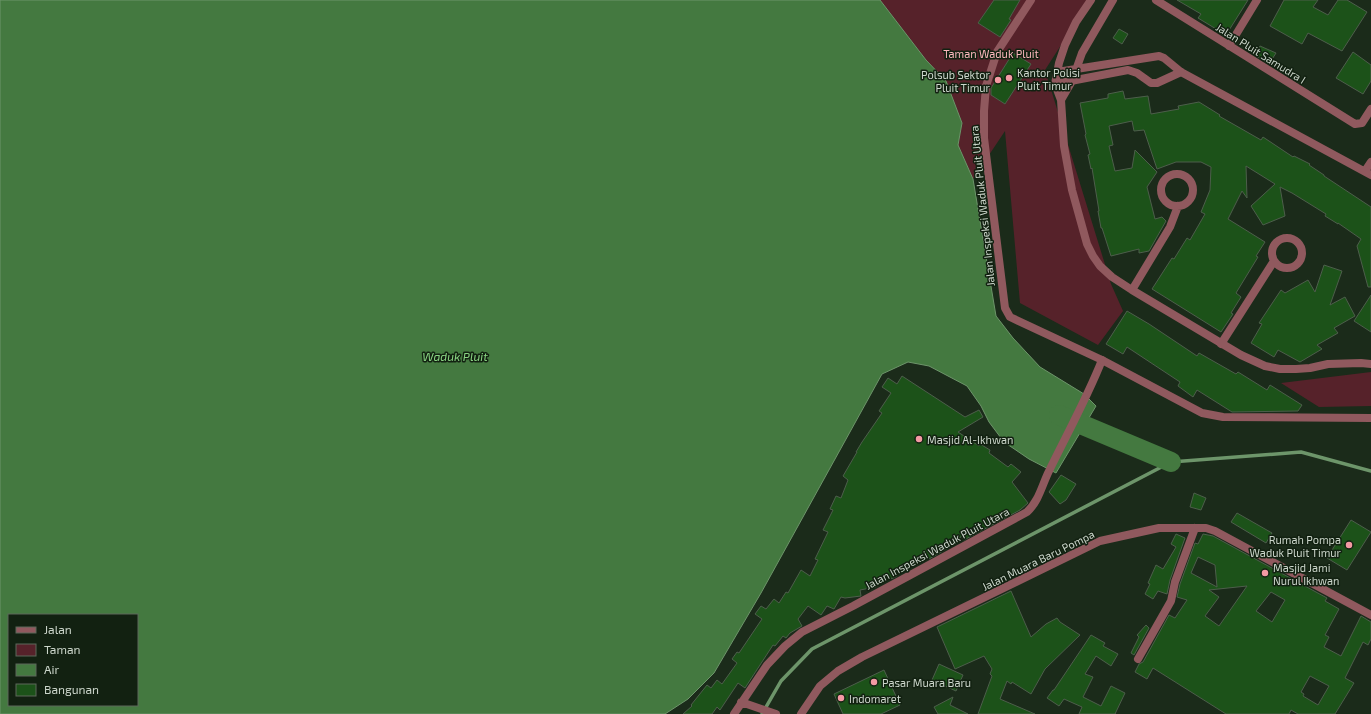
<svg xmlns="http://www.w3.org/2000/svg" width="1371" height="714" font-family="'Exo 2',sans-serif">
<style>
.green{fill:#56222a}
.water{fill:#447940;stroke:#6d956a;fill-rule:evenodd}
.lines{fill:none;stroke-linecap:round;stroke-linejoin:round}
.stream{stroke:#6d956a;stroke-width:3.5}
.river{stroke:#447940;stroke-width:20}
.building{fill:#1c5219;stroke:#4d5e4b;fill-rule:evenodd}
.minor{stroke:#90595e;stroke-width:8}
.tertiary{stroke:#90595e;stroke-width:8}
.poi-dot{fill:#f49aa3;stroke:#122111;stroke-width:1.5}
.labels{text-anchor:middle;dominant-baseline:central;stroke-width:3;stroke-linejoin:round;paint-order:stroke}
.park-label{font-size:11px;fill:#fcb7bd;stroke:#122111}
.street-label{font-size:11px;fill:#ccd6cb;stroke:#122111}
.poi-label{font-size:11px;fill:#ccd6cb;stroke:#122111;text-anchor:start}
.water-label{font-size:12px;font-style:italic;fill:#8ad483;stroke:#122111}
</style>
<rect width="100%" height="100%" fill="#1b2b1a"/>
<path class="green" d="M880 0H1090L1045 70 1111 284 1123 311 1098 345 1020 303 1005 131 973 179 958 145 962 123 946 81 926 60Z
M1371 372V406L1319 407 1281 383Z"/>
<path class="water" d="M0 0H880L926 60 946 81 962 123 958 145 973 179 996 316 1013 338 1040 367 1084 394 1096 406 1056 473 1029 459 1004 442 989 422 981 406 967 386 929 366 908 362 882 374 761 593 714 673 688 699 665 714H0ZM9 615H137V705H9Z"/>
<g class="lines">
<path class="stream" d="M762 714 781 681 812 649 1171 462 1301 452 1371 471"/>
<path class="river" d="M1059 415 1171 462"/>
</g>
<path class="building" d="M994 0H1020L1009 19 1011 20 1000 37 978 23Z
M1177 0H1248L1226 35 1198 18 1201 14Z
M1284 0H1318L1313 7 1328 15 1338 0H1347L1367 12 1342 51 1308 33 1302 44 1270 26Z
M1119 29 1128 34 1122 44 1113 38Z
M1260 46 1276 53 1269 64 1255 55Z
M1353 52 1371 65V81L1363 94 1336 78Z
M1013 53 1031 64 1005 104 991 95V88Z
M1123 91 1125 99 1148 96 1151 114 1179 109 1178 106 1199 102 1220 115 1219 116 1261 140 1263 137 1293 157 1294 156 1310 164 1309 165 1324 175V176L1371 207V287H1368L1357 246 1361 239 1338 223V224L1325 216 1326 214 1292 193 1280 187 1285 216 1263 225 1251 206 1275 184 1246 166 1247 198 1242 191 1228 219 1265 242 1256 256 1258 257 1236 293 1241 297 1231 313 1233 314 1221 332 1152 289 1172 258 1174 259 1187 238 1190 240 1205 214 1201 212 1210 190 1211 167 1201 162H1176L1157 169 1144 130 1134 131 1132 121 1109 126 1113 145 1109 146 1115 171 1132 168 1135 150 1157 172 1147 187 1155 219 1162 217 1166 221 1149 251 1139 253V249L1111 256 1102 228H1101L1098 211H1099L1092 168 1091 169 1088 155 1090 154 1085 135 1086 134 1080 103 1108 98V94Z
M1324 265 1342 271 1330 305 1345 297 1355 316 1334 328 1338 333 1317 345 1322 349 1300 362 1278 350 1274 357 1251 343 1262 324 1259 323 1281 290 1285 293 1308 280 1315 292Z
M1371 295V332L1354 321Z
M1127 311 1149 324 1197 356 1199 353 1236 374 1238 372 1267 390 1270 385 1302 405 1298 411 1232 412 1197 390 1193 397 1178 386 1180 382 1127 347 1123 354 1106 344Z
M902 376 965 417 979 410 983 417 958 432 979 446 980 444 990 450 989 453 1008 467 1011 464 1021 472 1012 482 1028 503 1020 510 964 540 962 536 948 547V548L929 559 927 555 909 568V569L896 574 897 576 893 578 875 583 876 587 860 590 861 596 845 598 841 597 834 609 827 606 821 615 808 606 798 619 802 626 790 633 786 638 783 636 775 646 773 645 745 688 738 683 720 710 717 707 712 714H683L692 706 691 705 707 685 711 688 717 680 722 684 737 663 732 659 737 652 739 653 762 619 755 614 761 606 766 609 774 599 779 603 786 592 788 593 801 570 810 576 818 560 815 559 828 532 823 530 833 510 830 509 836 496 841 498 848 480 843 476 857 452H856L862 442 882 413 879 411 891 393 882 387 888 378 897 384Z
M1061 475 1076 484 1066 500 1060 504 1049 492Z
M1194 493 1206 498 1201 510 1190 507Z
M1237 513 1272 533 1266 543 1231 522Z
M1351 520 1371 532 1347 570 1327 558Z
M1176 534 1185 538 1170 580 1167 594 1158 591 1153 599 1145 594 1150 584 1148 583 1156 565 1163 569 1176 547 1171 544Z
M1203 534 1213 536 1327 598 1325 601 1339 609 1325 635 1329 637 1324 647 1341 656 1361 616 1371 622V639L1368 645 1363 642 1345 678 1354 683 1335 714H1298L1291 710 1289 714H1226L1153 668 1147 679 1135 672 1139 664 1143 662 1169 615 1175 618 1187 600 1177 597 1180 584 1195 543 1198 544ZM1198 557 1215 565 1217 587 1191 573ZM1247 586 1219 626 1205 616 1219 597 1209 590ZM1271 592 1285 600 1272 622 1256 611ZM1310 676 1329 686 1318 705 1303 696 1304 694 1301 692Z
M1011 591 1031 637 1046 624 1057 618 1060 622 1080 635 1045 669 1031 694 1012 682 1011 684 1007 681 1000 699 1035 714H978L992 676 990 674 992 669 984 656 955 669 937 627Z
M1146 625 1149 628 1134 655 1131 653 1139 637 1137 635Z
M1091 635 1105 643 1103 646 1118 654 1111 666 1096 656 1085 674 1093 677 1083 697 1101 706 1111 686 1125 693 1115 714H1116H1079L1082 707 1064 699 1059 706 1047 698 1053 690H1054Z
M939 664 963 675 956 691 932 680Z
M884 670 900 705 881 714H843L834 694Z
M953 697 950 705 968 714H938L934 707Z"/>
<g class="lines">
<path class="minor" d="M1091 0 1076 22 1065 45 1059 63 1055 84 1061 100 1064 146 1072 190 1087 244 1093 256 1100 266 1112 277 1132 290 1241 355 1265 366 1280 369H1296L1310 368 1328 364 1361 363 1371 364
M1156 0 1355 124 1362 123 1371 109
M1229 46 1257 0
M1057 72 1159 56 1164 58 1181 72 1371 175
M1055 84 1128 70 1137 73 1151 83H1157L1181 72
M1061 100 1072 81 1082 53 1113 0
M1365 171 1371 162
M1161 190a16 16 0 1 1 32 0a16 16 0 1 1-32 0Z
M1272 253a15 15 0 1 1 30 0a15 15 0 1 1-30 0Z
M1132 290 1170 227 1178 206
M1221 344 1274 261
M1138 659 1171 601 1175 582 1195 528
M741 702 776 714
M734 714 767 665 785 646 802 632 853 606 1027 512C1039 501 1042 485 1049 471 1067 434 1087 398 1102 360"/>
<path class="tertiary" d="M1031 0 997 52 986 86 984 111V138L1005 308 1010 317 1102 360 1202 413 1223 417 1371 418
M801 714 820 686 838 671 862 657 1100 541 1159 528H1206L1215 531 1371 615"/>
</g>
<g class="poi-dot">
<circle cx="1009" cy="78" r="4"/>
<circle cx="998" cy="80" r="4"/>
<circle cx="919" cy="439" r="4"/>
<circle cx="1349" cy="545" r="4"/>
<circle cx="1265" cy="573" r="4"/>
<circle cx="874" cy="682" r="4"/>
<circle cx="841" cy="698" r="4"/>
</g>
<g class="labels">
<g class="park-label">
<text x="991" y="53">Taman Waduk Pluit</text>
</g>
<g class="street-label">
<text transform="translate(1261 53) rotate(32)">Jalan Pluit Samudra I</text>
<text transform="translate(982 206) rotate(-96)">Jalan Inspeksi Waduk Pluit Utara</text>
<text transform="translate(937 548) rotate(-28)">Jalan Inspeksi Waduk Pluit Utara</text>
<text transform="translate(1038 560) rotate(-26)">Jalan Muara Baru Pompa</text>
</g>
<g class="poi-label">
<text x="1017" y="72">Kantor Polisi<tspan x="1017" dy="13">Pluit Timur</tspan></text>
<text x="990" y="74" text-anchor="end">Polsub Sektor<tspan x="990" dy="13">Pluit Timur</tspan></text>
<text x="927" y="439">Masjid Al-Ikhwan</text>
<text x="1341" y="539" text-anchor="end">Rumah Pompa<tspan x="1341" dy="13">Waduk Pluit Timur</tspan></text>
<text x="1273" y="567">Masjid Jami<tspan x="1273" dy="13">Nurul Ikhwan</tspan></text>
<text x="882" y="682">Pasar Muara Baru</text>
<text x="849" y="698">Indomaret</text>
</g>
<g class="water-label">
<text x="455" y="356">Waduk Pluit</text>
</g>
</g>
<rect x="8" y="614" width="130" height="92" fill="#122111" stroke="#5c695b"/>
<rect x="16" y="627" width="20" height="6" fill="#90595e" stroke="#5c695b"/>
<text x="44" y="634" font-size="12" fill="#ccd6cb">Jalan</text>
<rect x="16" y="644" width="20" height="12" fill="#56222a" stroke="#5c695b"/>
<text x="44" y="654" font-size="12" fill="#ccd6cb">Taman</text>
<rect x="16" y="664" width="20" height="12" fill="#447940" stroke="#5c695b"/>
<text x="44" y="674" font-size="12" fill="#ccd6cb">Air</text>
<rect x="16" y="684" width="20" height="12" fill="#1c5219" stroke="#5c695b"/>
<text x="44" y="694" font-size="12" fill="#ccd6cb">Bangunan</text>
</svg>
